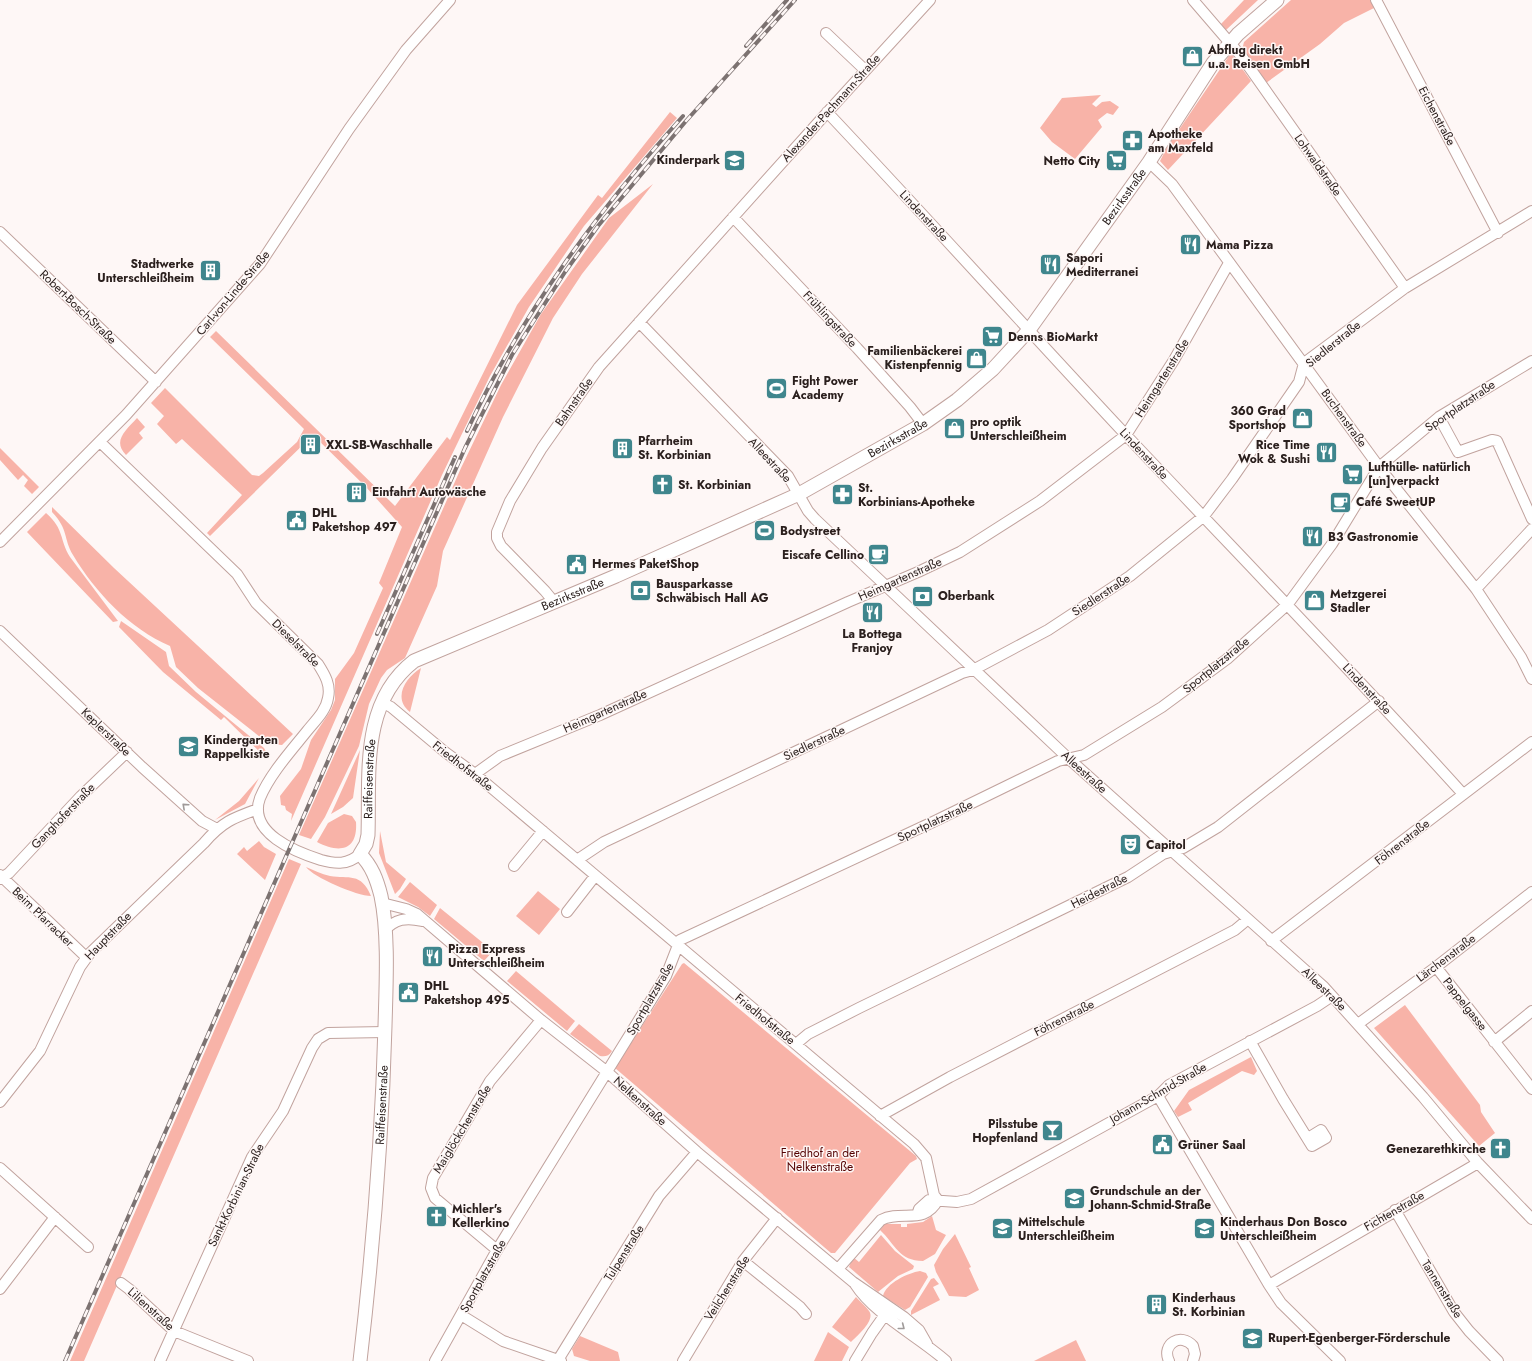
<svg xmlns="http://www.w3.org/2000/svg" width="1532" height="1361" font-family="Jost,sans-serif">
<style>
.green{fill:#f8b3a8}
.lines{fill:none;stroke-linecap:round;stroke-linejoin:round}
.minor-casing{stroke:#c1a39e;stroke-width:12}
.tertiary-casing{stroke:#c1a39e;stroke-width:15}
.minor{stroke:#fff;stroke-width:10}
.tertiary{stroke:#fff;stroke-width:13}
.rail-casing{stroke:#7c7271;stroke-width:4}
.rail{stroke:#fef7f6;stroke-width:2.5;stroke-dasharray:8;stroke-linecap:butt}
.oneway{stroke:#a09b9a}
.labels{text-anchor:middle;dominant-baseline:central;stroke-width:3;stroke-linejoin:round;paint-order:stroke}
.poi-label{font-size:12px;font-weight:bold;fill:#2b201e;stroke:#fef7f6;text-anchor:start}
.street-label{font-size:12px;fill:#2b201e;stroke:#fef7f6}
.park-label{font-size:12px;fill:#540202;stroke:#fef7f6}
</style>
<rect width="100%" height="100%" fill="#fef7f6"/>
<path class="green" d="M1244 0H1258L1226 30 1221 24Z
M1291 0H1370L1374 8 1344 23 1320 44 1266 83 1242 50 1244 42Z
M1231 53 1251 81 1168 170 1160 161 1166 149Z
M1101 95 1092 104 1096 107 1102 102 1110 101 1119 107 1113 115 1107 113 1098 120 1102 127 1075 159 1052 142 1040 128 1062 98Z
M670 112 677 118 584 226 529 307 490 376 442 475 291 821 292 814 286 810 285 806 281 805 280 796 301 769 311 740 331 710 335 700V679L354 653 383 588 379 583 402 527 366 487 313 435 210 536 207 533 242 495 182 439 176 444 157 424 164 416 151 403 165 388 252 475 259 476 263 473 297 442 304 429 210 337 216 331 395 506 447 437 450 440 517 305 598 195 602 198Z
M653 184 582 274 553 318 503 417 443 551 437 586 405 658 387 670 381 678 369 704 359 746 325 817 311 839 299 835 461 468 501 385 541 314 609 218Z
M137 418 145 427 139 433 143 438 126 455C112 441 126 430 137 418Z
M0 448 39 487 32 494 24 486 28 480 23 475 18 480 0 460Z
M52 507 114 568 293 734 282 745 269 744 198 688 176 667 170 646C130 629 95 592 73 555 63 538 69 530 52 512Z
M46 513C65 530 59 539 70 557L118 621 113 622 27 532Z
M121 621 166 652 169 666 196 692 264 748 269 757 267 759 224 717 221 720 163 672 119 627Z
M421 668 410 712C392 698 406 677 421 668Z
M360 750 353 798 343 807 331 814Z
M259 778 245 804 215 820 239 801Z
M344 814 352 816 356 822C358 852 338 853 317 842L328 823Z
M380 831 386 862 406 879 400 889 395 894 379 853Z
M259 841 264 847 276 854 265 880 237 854 244 847 247 851Z
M289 859 301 864 84 1361H70Z
M306 867C314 870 321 874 330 876 349 879 361 872 371 896 357 896 313 877 306 867Z
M410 882 437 905 430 916 418 907 398 897Z
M538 891 560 909 539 935 516 916Z
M440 908 493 951 484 961 434 919Z
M684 963 916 1156 917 1159 910 1163 835 1253H831L615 1068 682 964Z
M516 971 575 1021 567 1031 507 981Z
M1405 1005 1480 1105 1481 1112 1495 1133 1479 1146 1374 1028Z
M579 1024 612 1051C609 1056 605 1057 600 1056L570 1034Z
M1251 1057 1257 1071 1254 1075 1242 1071 1188 1103 1192 1110 1178 1117 1174 1111 1189 1090Z
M932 1216 936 1230 946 1235 935 1254 923 1261C899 1261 895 1244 880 1230L885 1224H901V1227H907V1224L923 1222Z
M955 1234 971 1267 969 1268 979 1290 966 1297 949 1296 936 1272 934 1265 943 1249Z
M881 1235 895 1251 914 1266 913 1269 898 1276 878 1292 849 1267 853 1257 859 1262Z
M920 1271 926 1273 928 1277 910 1307 905 1310 883 1296C886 1283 908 1273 920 1271Z
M934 1278 939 1284 933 1287 940 1300 911 1315V1311L931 1279Z
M856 1297C860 1302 866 1306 869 1311 876 1320 857 1336 851 1342L832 1327Z
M828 1332 849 1347 842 1361H814Z
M580 1336 618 1352 620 1361H590L574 1356 572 1349Z
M1076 1340 1086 1361H1034Z"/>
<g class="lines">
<defs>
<path id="minor" d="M1193 0 1242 57 1405 288
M1376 0 1498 233
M826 33 865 70
M827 112C928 219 1026 328 1126 435 1239 555 1353 672 1463 794
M1149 162 1172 184 1379 467 1476 589 1521 657 1532 679
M733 217 857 348 910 407 923 424
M0 232 156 382
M639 322 788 476 808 511 815 519 1068 758 1324 987 1423 1097 1478 1163 1532 1219
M1439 417 1458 452 1492 440 1497 441 1532 519
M100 442 237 574 256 603 318 664C325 675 331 685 328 698 326 711 315 721 307 731 291 751 270 774 260 798 247 833 296 852 321 860 336 864 348 865 360 854
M0 542 126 415 260 264 349 129 406 50 450 0
M1476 589 1532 529
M554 602 545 591 501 546 497 538V532L510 501 542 448 599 367 823 117 930 0
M0 631 142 767 202 821 217 829
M383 703 391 707 445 752 475 774C621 897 767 1021 914 1144L926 1158 934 1195 938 1200
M475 774 500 756 600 715 848 602 918 572 960 552 1040 501 1126 435 1174 360 1229 263
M577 860 604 842 962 673 973 670 1048 630 1130 576 1204 516 1232 479 1299 382 1304 363 1405 288 1532 211
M514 866 543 831
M0 875 86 957
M0 879 9 873 81 796 127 752
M382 903 406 909 417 914 541 1020 606 1071 697 1152 853 1282 904 1317 919 1330 927 1344
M567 912 595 876
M384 931C395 919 406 917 422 921
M1271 941 1532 742
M1436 967 1532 1089
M1358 1024 1436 967 1532 892
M1250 1041 1283 1099 1312 1146 1326 1138 1321 1130 1308 1138
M1494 1042 1532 1011
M796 1044 808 1034 859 1008 1128 877 1163 854 1183 848 1218 827 1379 701
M1158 1096 1269 1285 1281 1303 1340 1361
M0 1102 40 1051 80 967 90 953 204 843C222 822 233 818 258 809
M880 1116 950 1077 1235 930 1247 920
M0 1168 88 1247
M1395 1210 1454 1312 1469 1331 1498 1361
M917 1215 919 1209 929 1200 957 1202 971 1199 1158 1096 1169 1085 1317 1006 1332 996
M497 1250 435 1198 431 1188 433 1178 490 1081 541 1020
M743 1261 800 1307 806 1314
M838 1269 881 1220C902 1209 924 1226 938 1200
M121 1283 129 1289 174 1331 248 1361
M855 1284C875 1315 918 1336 946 1361
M1269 1285 1478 1163
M0 1289 55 1217
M461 1315 503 1341 561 1361
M558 1360 659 1196 697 1152
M160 1361 252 1157 283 1111 312 1048 318 1039 328 1033 385 1032
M435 1361 497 1250 666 976 680 940 935 821 1058 761 1084 755 1162 707 1227 659 1288 604 1332 544 1379 467 1439 417 1532 361
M683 1361 743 1261 777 1218
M855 1361 872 1333 889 1309
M1169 1361C1161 1344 1181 1332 1193 1346L1195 1354 1193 1361"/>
<g id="tertiary">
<path id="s1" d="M360 1361C373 1250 382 1138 385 1026 386 987 389 934 381 896 377 880 372 866 360 854L366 844 368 835C370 774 360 703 414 661L616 576 799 494 923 424 957 400 993 369 1029 330 1149 162 1213 63 1238 34 1277 0"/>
</g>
</defs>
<use href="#minor" class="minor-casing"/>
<use href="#tertiary" class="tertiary-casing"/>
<use href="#minor" class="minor"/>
<use href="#tertiary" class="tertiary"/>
<defs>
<path id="rail" d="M746 46 787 0
M467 431C521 314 597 212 683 116
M377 634 455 457
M65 1361 465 448 512 355 565 272 598 226 686 121 795 0"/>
</defs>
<use href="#rail" class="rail-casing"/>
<use href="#rail" class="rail"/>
</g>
<defs><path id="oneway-chevron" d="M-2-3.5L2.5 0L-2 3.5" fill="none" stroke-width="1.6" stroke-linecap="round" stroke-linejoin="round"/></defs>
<g class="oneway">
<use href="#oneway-chevron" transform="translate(185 806) rotate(-138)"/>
<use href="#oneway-chevron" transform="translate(902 1327) rotate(38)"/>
</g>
<defs>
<symbol id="shop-square" viewBox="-11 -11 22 22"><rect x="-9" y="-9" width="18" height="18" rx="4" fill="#3f868d" stroke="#fef7f6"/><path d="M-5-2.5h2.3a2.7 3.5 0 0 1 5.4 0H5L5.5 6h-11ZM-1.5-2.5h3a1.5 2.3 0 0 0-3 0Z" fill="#fff"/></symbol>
<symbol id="pharmacy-square" viewBox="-11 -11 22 22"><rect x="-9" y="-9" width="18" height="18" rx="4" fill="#3f868d" stroke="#fef7f6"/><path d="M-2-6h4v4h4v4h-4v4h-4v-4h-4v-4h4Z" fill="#fff"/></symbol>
<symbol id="school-square" viewBox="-11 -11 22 22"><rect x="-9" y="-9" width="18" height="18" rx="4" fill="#3f868d" stroke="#fef7f6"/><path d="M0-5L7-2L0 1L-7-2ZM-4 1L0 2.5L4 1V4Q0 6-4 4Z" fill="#fff"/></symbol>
<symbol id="supermarket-square" viewBox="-11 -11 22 22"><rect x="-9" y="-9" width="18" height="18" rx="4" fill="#3f868d" stroke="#fef7f6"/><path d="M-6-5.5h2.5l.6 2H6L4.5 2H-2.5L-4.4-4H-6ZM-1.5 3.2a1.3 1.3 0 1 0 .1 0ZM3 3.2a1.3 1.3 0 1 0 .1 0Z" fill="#fff"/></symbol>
<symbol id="restaurant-square" viewBox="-11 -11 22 22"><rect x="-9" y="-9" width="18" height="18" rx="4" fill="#3f868d" stroke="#fef7f6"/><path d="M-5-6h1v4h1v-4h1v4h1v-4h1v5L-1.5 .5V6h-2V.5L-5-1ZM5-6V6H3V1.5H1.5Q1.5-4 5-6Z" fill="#fff"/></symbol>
<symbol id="building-square" viewBox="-11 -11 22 22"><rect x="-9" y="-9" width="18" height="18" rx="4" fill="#3f868d" stroke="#fef7f6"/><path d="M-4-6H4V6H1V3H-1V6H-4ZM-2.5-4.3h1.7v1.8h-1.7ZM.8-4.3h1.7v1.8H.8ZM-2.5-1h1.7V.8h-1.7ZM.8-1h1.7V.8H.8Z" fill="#fff"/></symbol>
<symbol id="stadium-square" viewBox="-11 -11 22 22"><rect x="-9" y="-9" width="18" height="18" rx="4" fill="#3f868d" stroke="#fef7f6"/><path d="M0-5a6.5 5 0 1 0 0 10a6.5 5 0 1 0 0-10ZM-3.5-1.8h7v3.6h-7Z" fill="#fff"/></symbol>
<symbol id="church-square" viewBox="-11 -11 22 22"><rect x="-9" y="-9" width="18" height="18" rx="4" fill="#3f868d" stroke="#fef7f6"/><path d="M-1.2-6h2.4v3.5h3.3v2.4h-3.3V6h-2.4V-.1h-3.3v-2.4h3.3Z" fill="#fff"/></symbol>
<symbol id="cafe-square" viewBox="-11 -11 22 22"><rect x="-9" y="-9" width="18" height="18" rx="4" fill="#3f868d" stroke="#fef7f6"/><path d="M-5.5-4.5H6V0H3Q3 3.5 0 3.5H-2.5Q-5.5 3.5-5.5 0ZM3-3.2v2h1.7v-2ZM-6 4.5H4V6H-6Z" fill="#fff"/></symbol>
<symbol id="civic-square" viewBox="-11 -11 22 22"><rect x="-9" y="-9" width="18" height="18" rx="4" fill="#3f868d" stroke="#fef7f6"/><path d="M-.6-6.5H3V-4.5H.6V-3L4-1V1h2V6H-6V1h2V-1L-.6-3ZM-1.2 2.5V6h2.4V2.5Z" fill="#fff"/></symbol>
<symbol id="bank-square" viewBox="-11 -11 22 22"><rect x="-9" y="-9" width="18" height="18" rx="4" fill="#3f868d" stroke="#fef7f6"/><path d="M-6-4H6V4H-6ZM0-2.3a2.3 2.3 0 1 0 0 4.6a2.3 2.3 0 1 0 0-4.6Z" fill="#fff"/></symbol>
<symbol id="theatre-square" viewBox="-11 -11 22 22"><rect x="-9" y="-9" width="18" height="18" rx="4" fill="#3f868d" stroke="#fef7f6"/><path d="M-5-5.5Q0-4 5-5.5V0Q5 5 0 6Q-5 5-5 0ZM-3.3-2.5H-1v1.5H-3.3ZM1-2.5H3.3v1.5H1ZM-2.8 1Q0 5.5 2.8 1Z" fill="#fff"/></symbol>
<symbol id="bar-square" viewBox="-11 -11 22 22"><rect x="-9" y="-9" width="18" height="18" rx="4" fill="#3f868d" stroke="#fef7f6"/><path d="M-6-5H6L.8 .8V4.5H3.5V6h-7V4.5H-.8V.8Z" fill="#fff"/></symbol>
</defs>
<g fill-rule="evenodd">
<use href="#shop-square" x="1180" y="44" width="25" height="25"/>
<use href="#pharmacy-square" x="1120" y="128" width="25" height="25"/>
<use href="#school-square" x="722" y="148" width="25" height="25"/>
<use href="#supermarket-square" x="1104" y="148" width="25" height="25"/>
<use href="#restaurant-square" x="1178" y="232" width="25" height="25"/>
<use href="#restaurant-square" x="1038" y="252" width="25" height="25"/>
<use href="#building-square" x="198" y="258" width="25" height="25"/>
<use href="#supermarket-square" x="980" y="324" width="25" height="25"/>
<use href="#shop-square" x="964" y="346" width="25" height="25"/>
<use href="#stadium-square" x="764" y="376" width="25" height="25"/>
<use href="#shop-square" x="1290" y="406" width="25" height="25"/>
<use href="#shop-square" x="942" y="416" width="25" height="25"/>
<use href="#building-square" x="298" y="432" width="25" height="25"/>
<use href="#building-square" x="610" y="436" width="25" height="25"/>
<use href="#restaurant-square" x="1314" y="440" width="25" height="25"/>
<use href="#supermarket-square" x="1340" y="462" width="25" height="25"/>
<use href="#church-square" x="650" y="472" width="25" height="25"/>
<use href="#building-square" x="344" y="480" width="25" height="25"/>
<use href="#pharmacy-square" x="830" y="482" width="25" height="25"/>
<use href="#cafe-square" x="1328" y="490" width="25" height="25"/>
<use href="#civic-square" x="284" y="508" width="25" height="25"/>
<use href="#stadium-square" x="752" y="518" width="25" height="25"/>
<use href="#restaurant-square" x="1300" y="524" width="25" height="25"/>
<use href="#cafe-square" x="866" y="542" width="25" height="25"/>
<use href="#civic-square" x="564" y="552" width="25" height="25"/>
<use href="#bank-square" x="628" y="578" width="25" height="25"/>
<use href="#bank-square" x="910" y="584" width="25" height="25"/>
<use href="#shop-square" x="1302" y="588" width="25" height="25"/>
<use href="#restaurant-square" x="860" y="600" width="25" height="25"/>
<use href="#school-square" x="176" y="734" width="25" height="25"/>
<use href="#theatre-square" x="1118" y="832" width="25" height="25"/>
<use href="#restaurant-square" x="420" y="944" width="25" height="25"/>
<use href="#civic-square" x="396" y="980" width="25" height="25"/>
<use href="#bar-square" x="1040" y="1118" width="25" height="25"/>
<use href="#civic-square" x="1150" y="1132" width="25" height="25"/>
<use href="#church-square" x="1488" y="1136" width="25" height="25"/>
<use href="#school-square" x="1062" y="1186" width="25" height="25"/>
<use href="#church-square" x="424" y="1204" width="25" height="25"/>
<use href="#school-square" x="990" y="1216" width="25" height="25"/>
<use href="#school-square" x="1192" y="1216" width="25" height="25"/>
<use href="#building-square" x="1144" y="1292" width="25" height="25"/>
<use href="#school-square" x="1240" y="1326" width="25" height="25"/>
</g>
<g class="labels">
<g class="poi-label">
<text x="1208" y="50">Abflug direkt<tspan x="1208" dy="14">u.a. Reisen GmbH</tspan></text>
<text x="1148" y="134">Apotheke<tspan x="1148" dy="14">am Maxfeld</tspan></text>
<text x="720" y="160" text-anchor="end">Kinderpark</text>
<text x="1100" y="161" text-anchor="end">Netto City</text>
<text x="1206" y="245">Mama Pizza</text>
<text x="1066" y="258">Sapori<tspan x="1066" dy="14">Mediterranei</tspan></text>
<text x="194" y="264" text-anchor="end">Stadtwerke<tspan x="194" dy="14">Unterschleißheim</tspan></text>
<text x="1008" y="337">Denns BioMarkt</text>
<text x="962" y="351" text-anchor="end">Familienbäckerei<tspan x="962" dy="14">Kistenpfennig</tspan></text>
<text x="792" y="381">Fight Power<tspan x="792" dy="14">Academy</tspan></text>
<text x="1286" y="411" text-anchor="end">360 Grad<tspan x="1286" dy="14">Sportshop</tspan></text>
<text x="970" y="422">pro optik<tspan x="970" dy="14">Unterschleißheim</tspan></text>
<text x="638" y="441">Pfarrheim<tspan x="638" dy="14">St. Korbinian</tspan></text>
<text x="326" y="445">XXL-SB-Waschhalle</text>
<text x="1310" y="445" text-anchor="end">Rice Time<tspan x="1310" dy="14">Wok &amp; Sushi</tspan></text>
<text x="1368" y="467">Lufthülle- natürlich<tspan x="1368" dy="14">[un]verpackt</tspan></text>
<text x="678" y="485">St. Korbinian</text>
<text x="858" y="488">St.<tspan x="858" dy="14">Korbinians-Apotheke</tspan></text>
<text x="372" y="492">Einfahrt Autowäsche</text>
<text x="1356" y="502">Café SweetUP</text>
<text x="312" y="513">DHL<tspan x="312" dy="14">Paketshop 497</tspan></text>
<text x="780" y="531">Bodystreet</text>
<text x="1328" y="537">B3 Gastronomie</text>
<text x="864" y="555" text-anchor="end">Eiscafe Cellino</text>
<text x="592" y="564">Hermes PaketShop</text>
<text x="656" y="584">Bausparkasse<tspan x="656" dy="14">Schwäbisch Hall AG</tspan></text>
<text x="1330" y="594">Metzgerei<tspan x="1330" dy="14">Stadler</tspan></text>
<text x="938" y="596">Oberbank</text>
<text x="872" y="634" text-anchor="middle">La Bottega<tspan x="872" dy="14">Franjoy</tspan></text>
<text x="204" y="740">Kindergarten<tspan x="204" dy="14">Rappelkiste</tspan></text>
<text x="1146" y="845">Capitol</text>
<text x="448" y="949">Pizza Express<tspan x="448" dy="14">Unterschleißheim</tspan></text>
<text x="424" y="986">DHL<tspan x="424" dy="14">Paketshop 495</tspan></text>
<text x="1038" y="1124" text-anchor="end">Pilsstube<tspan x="1038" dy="14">Hopfenland</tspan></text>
<text x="1178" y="1145">Grüner Saal</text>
<text x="1486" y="1149" text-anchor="end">Genezarethkirche</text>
<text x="1090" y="1191">Grundschule an der<tspan x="1090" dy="14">Johann-Schmid-Straße</tspan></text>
<text x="452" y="1209">Michler's<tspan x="452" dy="14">Kellerkino</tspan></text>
<text x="1018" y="1222">Mittelschule<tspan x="1018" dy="14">Unterschleißheim</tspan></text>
<text x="1220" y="1222">Kinderhaus Don Bosco<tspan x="1220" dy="14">Unterschleißheim</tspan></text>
<text x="1172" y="1298">Kinderhaus<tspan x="1172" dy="14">St. Korbinian</tspan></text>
<text x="1268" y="1338">Rupert-Egenberger-Förderschule</text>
</g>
<g class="street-label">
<text transform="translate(831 108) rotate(-48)">Alexander-Pachmann-Straße</text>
<text transform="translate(1437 116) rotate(62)">Eichenstraße</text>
<text transform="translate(1318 165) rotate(55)">Lohwaldstraße</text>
<text stroke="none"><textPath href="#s1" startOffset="1590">Bezirksstraße</textPath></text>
<text transform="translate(924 216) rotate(47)">Lindenstraße</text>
<text transform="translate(233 293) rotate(-50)">Carl-von-Linde-Straße</text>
<text transform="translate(78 307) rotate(44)">Robert-Bosch-Straße</text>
<text transform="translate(830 319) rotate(47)">Frühlingstraße</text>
<text transform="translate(1333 344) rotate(-39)">Siedlerstraße</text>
<text transform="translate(1162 378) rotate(-58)">Heimgartenstraße</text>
<text transform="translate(574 402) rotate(-55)">Bahnstraße</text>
<text transform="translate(1460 406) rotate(-34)">Sportplatzstraße</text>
<text transform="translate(1344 418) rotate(54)">Buchenstraße</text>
<text stroke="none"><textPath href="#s1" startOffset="1255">Bezirksstraße</textPath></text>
<text transform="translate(1144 454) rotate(47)">Lindenstraße</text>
<text transform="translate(770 460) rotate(47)">Alleestraße</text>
<text transform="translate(900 579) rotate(-24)">Heimgartenstraße</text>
<text stroke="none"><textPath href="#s1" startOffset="894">Bezirksstraße</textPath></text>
<text transform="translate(1101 595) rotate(-33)">Siedlerstraße</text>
<text transform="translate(296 643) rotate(45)">Dieselstraße</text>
<text transform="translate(1216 665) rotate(-39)">Sportplatzstraße</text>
<text transform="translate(1367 689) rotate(47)">Lindenstraße</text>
<text transform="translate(605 711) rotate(-24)">Heimgartenstraße</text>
<text transform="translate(106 732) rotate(44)">Keplerstraße</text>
<text transform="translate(814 743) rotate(-25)">Siedlerstraße</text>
<text transform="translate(463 766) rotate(38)">Friedhofstraße</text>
<text transform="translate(1084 772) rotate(42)">Alleestraße</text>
<text stroke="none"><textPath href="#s1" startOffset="591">Raiffeisenstraße</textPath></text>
<text transform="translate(63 816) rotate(-46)">Ganghoferstraße</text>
<text transform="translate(935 821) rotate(-25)">Sportplatzstraße</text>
<text transform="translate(1402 842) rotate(-38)">Föhrenstraße</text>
<text transform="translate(1099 891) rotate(-27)">Heidestraße</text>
<text transform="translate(43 917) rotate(44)">Beim Pfarracker</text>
<text transform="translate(108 936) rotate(-46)">Hauptstraße</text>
<text transform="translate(1446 958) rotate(-37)">Lärchenstraße</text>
<text transform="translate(1324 989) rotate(44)">Alleestraße</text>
<text transform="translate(650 999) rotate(-60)">Sportplatzstraße</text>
<text transform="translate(1465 1004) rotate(52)">Pappelgasse</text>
<text transform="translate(1064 1018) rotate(-27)">Föhrenstraße</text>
<text transform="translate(765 1019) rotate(39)">Friedhofstraße</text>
<text transform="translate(1158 1093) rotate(-30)">Johann-Schmid-Straße</text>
<text transform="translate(640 1101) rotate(42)">Nelkenstraße</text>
<text stroke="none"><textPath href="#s1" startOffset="257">Raiffeisenstraße</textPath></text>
<text transform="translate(462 1129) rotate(-59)">Maiglöckchenstraße</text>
<text transform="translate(236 1195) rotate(-64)">Sankt-Korbinian-Straße</text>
<text transform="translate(1394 1211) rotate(-30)">Fichtenstraße</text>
<text transform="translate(624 1253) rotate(-58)">Tulpenstraße</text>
<text transform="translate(483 1276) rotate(-61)">Sportplatzstraße</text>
<text transform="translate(727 1288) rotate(-58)">Veilchenstraße</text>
<text transform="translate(1442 1289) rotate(58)">Tannenstraße</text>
<text transform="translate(151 1309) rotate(42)">Lilienstraße</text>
</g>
<g class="park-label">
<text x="820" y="1153">Friedhof an der<tspan x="820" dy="14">Nelkenstraße</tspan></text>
</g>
</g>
</svg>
